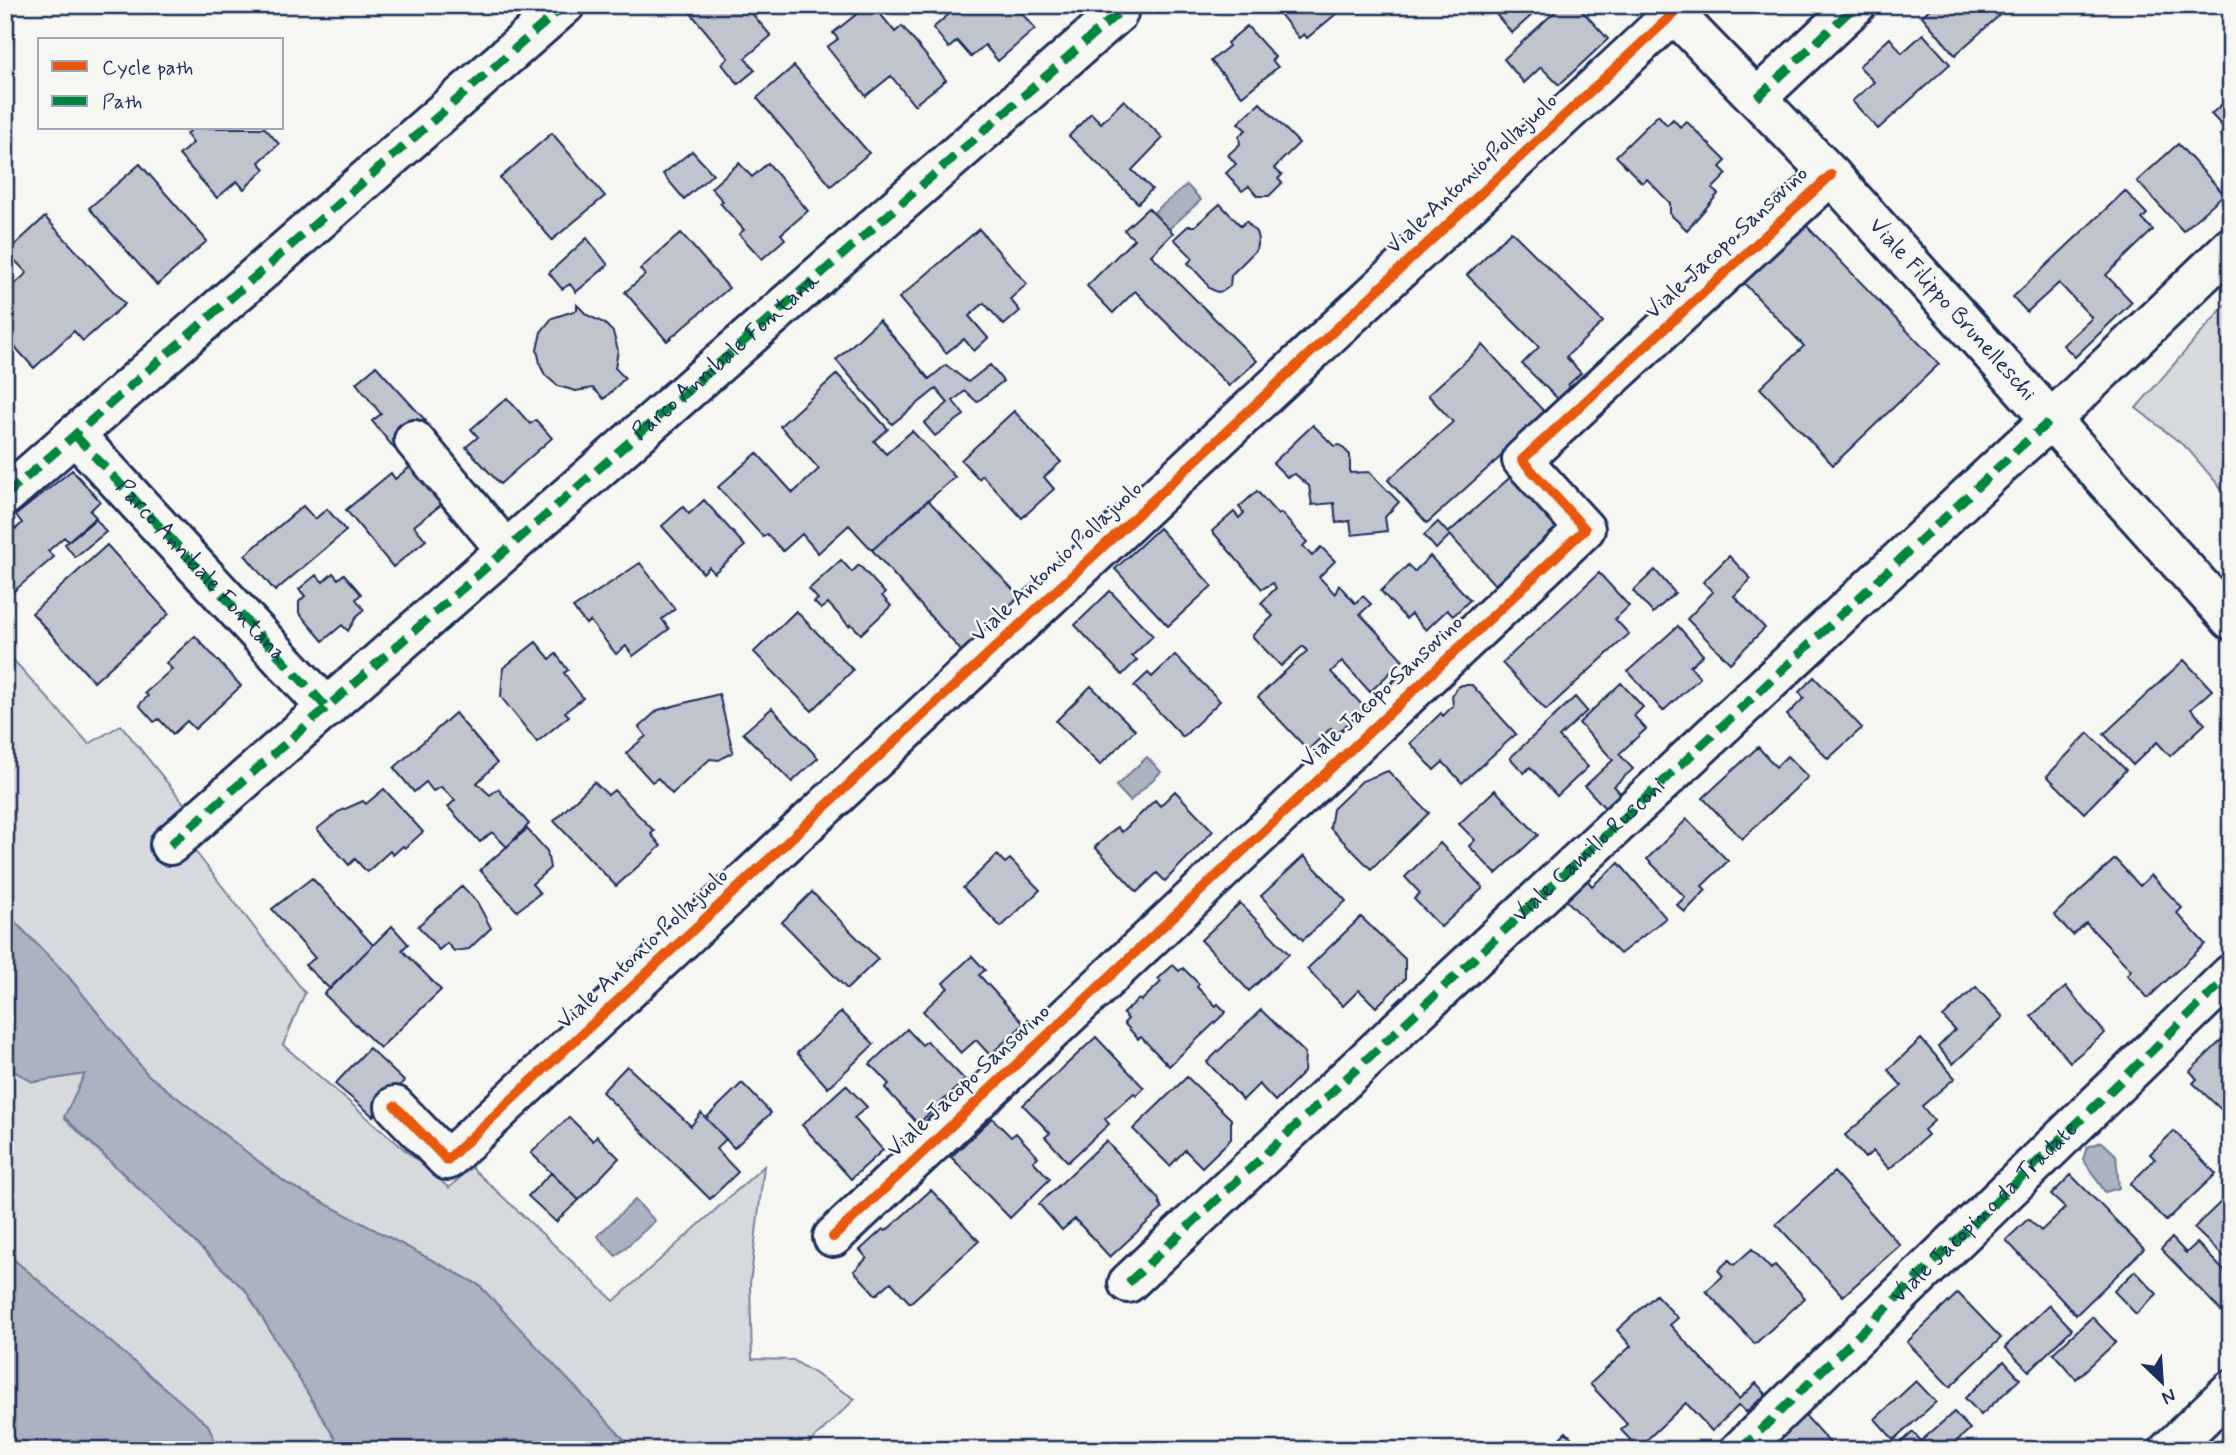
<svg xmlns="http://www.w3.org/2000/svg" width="2236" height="1455" font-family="Mynerve,sans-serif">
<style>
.green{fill:#d6d9dd;stroke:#78849e;stroke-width:2}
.water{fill:#abb2c0;stroke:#717e99;stroke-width:2}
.building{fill:#c0c4cd;stroke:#1b2f5e;stroke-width:2}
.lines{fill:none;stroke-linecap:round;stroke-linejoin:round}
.minor-casing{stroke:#1b2f5e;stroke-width:44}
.minor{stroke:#f6f6f2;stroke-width:38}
.quiet{stroke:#00873e;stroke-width:9;stroke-dasharray:18 9;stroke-linecap:butt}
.cycleway-casing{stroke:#f6f6f2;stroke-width:15}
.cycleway{stroke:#e8590c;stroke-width:10}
.labels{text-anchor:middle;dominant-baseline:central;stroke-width:5;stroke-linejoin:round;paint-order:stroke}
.street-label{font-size:23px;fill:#1b2f5e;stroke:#f6f6f2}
</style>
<rect width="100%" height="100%" fill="#f6f6f2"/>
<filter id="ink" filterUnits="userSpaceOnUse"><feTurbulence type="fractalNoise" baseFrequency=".0143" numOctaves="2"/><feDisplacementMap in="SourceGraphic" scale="14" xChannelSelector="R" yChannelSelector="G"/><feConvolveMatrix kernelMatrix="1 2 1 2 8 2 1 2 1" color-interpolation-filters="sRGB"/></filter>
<g filter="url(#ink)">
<path class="green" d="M2226 304H2231V500L2188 449 2136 408Z
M8 654 89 744 121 725 186 806 188 842 305 993 283 1045 449 1188 471 1167 614 1301 764 1166 750 1284 752 1359 793 1360 855 1399 802 1450H634L479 1285 286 1183 147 1074 68 976 5 912V655Z
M5 1066 34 1082 85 1074 64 1118 246 1291 342 1450H219L208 1425 5 1252Z"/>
<path class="water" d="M1187 185 1201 200 1168 230 1154 212Z
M1147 757 1161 772 1130 801 1116 786Z
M5 912 68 976 147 1074 286 1183 479 1285 634 1450H342L246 1291 64 1117 85 1074 33 1082 5 1066Z
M2102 1142 2116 1155 2119 1188 2105 1192 2083 1159 2087 1147Z
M635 1200 655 1221 616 1256 597 1236Z
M5 1252 208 1425 219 1450H5Z"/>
<path class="building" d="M684 5H745L771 36 745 58 755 70 738 84 722 64 728 58Z
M868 5H873L895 32 902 26 946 80 914 105 891 76 866 96 827 47 838 39 833 33Z
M954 5H1015L1035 29 998 61 985 45 971 57 957 41 949 48 933 28 948 15 946 12Z
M1273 5H1339L1342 9 1307 38 1304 34 1299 38Z
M1488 5H1543L1512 33Z
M1562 5H1577L1608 39 1559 85 1541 67 1524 83 1504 59Z
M1934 5H2011L1955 55 1922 16Z
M1247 26 1275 57 1272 60 1278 67 1242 96 1211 61 1229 46 1227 43Z
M1923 34 1950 64 1878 129 1852 101 1874 82 1859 66 1890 38 1902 53Z
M794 66 869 153 831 186 757 98Z
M2231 96V147L2220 135 2226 130 2211 114Z
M1124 100 1163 138 1132 170 1152 189 1138 203 1069 136 1091 113 1101 123Z
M1260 103 1299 143 1274 168 1282 175 1278 179 1282 183 1269 196H1257L1249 186 1242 191 1226 173 1236 164 1228 155 1240 144 1239 136 1246 130 1238 123Z
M1658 115 1667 125 1673 119 1680 127 1686 121 1726 161 1720 167 1727 174 1712 189 1718 194 1687 230 1670 214V203L1647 179 1642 183 1616 156Z
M194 128H265L279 144 259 162 265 169 244 189 237 181 217 198 179 155 193 143 186 134Z
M552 133 605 196 552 240 500 178Z
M2178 144 2224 194 2183 231 2137 181Z
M692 151 713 174 684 199 663 174Z
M739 163 752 177 768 163 808 211 781 234 785 239 762 259 739 234 744 230 720 203 723 201 711 188Z
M140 164 207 241 157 285 89 208Z
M2125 191 2147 214 2142 219 2153 230 2106 275 2132 302 2075 357 2063 345 2092 318 2059 283 2027 312 2013 297Z
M1220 204 1241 226 1246 221 1256 232 1258 239 1256 250 1231 275 1230 286 1223 291 1217 292 1209 288 1205 281 1188 263 1193 258 1174 239 1188 226H1195Z
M1148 208 1173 233 1151 255 1257 361 1229 386 1135 291 1113 313 1087 286 1134 239 1124 230Z
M45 217 125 304 83 341 74 331 34 368 5 336V293L27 273 7 252Z
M1800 219 1939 364 1833 465 1760 388 1804 346 1739 278Z
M979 229 1027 284 1010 299 1020 311 1004 325 984 303 969 316 988 338 974 351 964 339 946 353 899 298Z
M1511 231 1603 322 1566 357 1581 373 1568 385 1570 388 1559 400 1522 364 1539 347 1467 275Z
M681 233 729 288 667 341 625 292 645 275 640 269Z
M587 238 608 265 576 292 570 284 562 289 549 273Z
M577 305 587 315 604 323 613 332 618 350 615 368 625 378 604 399 593 388 576 391 558 386 545 375 541 367 537 350 541 332 552 318 577 310Z
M879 320 929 379 946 365 968 382 990 365 1003 381 977 402 965 391 953 401 964 415 935 436 924 423 948 403 936 389 892 424 836 360Z
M1483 345 1547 415 1427 523 1388 480 1453 422 1428 395Z
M376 366 426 421 394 448 372 421 381 414 356 383Z
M837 374 888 429 874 441 886 454 912 431 955 477 872 550 849 525 818 553 802 534 783 551 767 534 763 537 718 487 757 453 793 493 819 469 780 426Z
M507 398 530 424 536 420 552 438 500 484 466 447 478 437 471 429Z
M1014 411 1061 462 1044 477 1054 489 1022 518 982 475 979 479 961 460Z
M1313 425 1334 446 1340 445 1350 455V473L1369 472 1399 502 1385 517 1387 531 1352 535 1350 521 1336 523 1334 503 1312 505 1309 486 1295 474 1287 477 1273 463Z
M420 459 451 497 414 526 426 540 393 567 346 510 391 473 395 479Z
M72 470 100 501 90 511 96 517 68 541 64 537 48 551 54 557 7 597 5 595V518L16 529 22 523 16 515Z
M1515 473 1562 524 1495 585 1450 535 1436 549 1424 535 1438 522 1448 533Z
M1257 491 1278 515 1281 513 1307 542 1303 546 1312 556 1321 547 1335 561 1319 577 1335 594 1339 585 1355 603 1363 596 1371 604 1360 614 1403 660 1370 692 1342 661 1331 672 1366 709 1338 735 1331 728 1308 750 1258 697 1307 651 1303 646 1281 666 1252 636 1273 616 1261 603 1276 588 1273 583 1262 589 1212 531 1234 512 1239 518 1244 513 1239 507Z
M704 500 745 546 714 573 709 567 703 573 662 526 683 507 689 514Z
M928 500 1022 599 963 653 872 550Z
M303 506 315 519 327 509 346 531 275 591 245 555Z
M96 519 106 532 75 557 65 544Z
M1159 528 1212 586 1168 626 1115 569Z
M107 545 169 614 94 682 32 613Z
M1430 556 1470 600 1453 616 1447 610 1426 630 1411 614 1406 619 1381 591 1408 565 1414 572Z
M1729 556 1751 579 1734 596 1765 628 1730 663 1687 619 1713 592 1703 582Z
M841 560 852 572 859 565 885 593 882 596 891 606 861 634 851 624 849 626 828 603 821 609 814 602 818 599 809 589Z
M640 563 675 609 662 619 669 629 633 656 626 646 616 654 590 621 586 624 573 608Z
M1655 570 1675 593 1653 613 1633 591Z
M333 573 338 579 344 574 361 594 356 599 364 610 357 616 348 631 342 625 323 641 299 613V602L305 596 299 589 316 575 323 582Z
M1599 573 1629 606 1615 619 1629 634 1546 710 1502 663Z
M1110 591 1153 636 1132 656 1137 660 1122 675 1075 625Z
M796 611 853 670 812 711 754 652Z
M1678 626 1703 655 1690 666 1700 678 1663 711 1628 671Z
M195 636 241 686 195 729 187 721 173 734 159 719 154 722 139 705 148 696 145 693 172 669 166 663Z
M536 642 550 659 556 654 568 670 564 673 583 698 565 712 569 716 537 742 501 697 503 668Z
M1175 655 1220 701 1183 737 1134 686 1148 673 1152 677Z
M2184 660 2212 690 2191 709 2205 724 2170 756 2157 742 2133 765 2104 734Z
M1814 677 1862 728 1828 759 1787 715 1804 698 1799 692Z
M1621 683 1643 707 1634 716 1646 729 1619 754 1633 769 1614 786 1621 794 1605 808 1585 786 1613 760 1579 723Z
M1462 685H1472L1516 734 1462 783 1443 762 1434 770 1410 743 1441 713 1443 716 1453 706 1452 696 1456 688Z
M1091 686 1135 730 1100 765 1056 721Z
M719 694 733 752 719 760 710 759 672 794 658 778 652 782 626 753 646 736 639 727 658 710Z
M1575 697 1587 711 1559 737 1588 767 1557 796 1530 767 1524 773 1510 758Z
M772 708 818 758 792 782 743 733Z
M455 713 497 763 477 783 490 795 498 789 529 824 507 847 492 832 480 842 448 807 455 800 441 787 433 791 426 782 414 792 394 768Z
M2088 733 2126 770 2084 813 2047 776Z
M1758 747 1776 767 1787 756 1808 777 1742 839 1703 798Z
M1388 771 1429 813 1371 869 1330 828 1333 809 1362 781Z
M594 782 608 795 614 790 654 831 651 834 661 846 616 886 554 821Z
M384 789 423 832 405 848 403 846 393 855 390 851 367 872 355 859 349 865 317 829 338 812 363 801 366 804Z
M1495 790 1538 835 1496 874 1469 846 1475 840 1459 824Z
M1175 791 1213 831 1165 881 1157 873 1137 892 1095 847 1117 827 1122 832 1155 800 1160 806Z
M1687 819 1728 861 1702 886 1706 890 1685 912 1677 905 1685 897 1647 859Z
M527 829 547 851 550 868 532 884 540 893 517 911 480 870Z
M1440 843 1483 888 1441 927 1414 899 1420 893 1405 877Z
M997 855 1005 863 1010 859 1040 890 1001 927 963 888Z
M1304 856 1346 901 1303 940 1261 896Z
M2115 859 2140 886 2151 875 2182 908 2177 913 2205 944 2148 998 2127 975 2131 970 2086 923 2073 935 2054 915Z
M1619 863 1666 918 1620 954 1559 893 1578 869 1592 886Z
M312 878 373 945 330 989 305 965 315 958 272 909Z
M462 886 477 902 491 928 469 949 454 951 447 943 439 950 418 926Z
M812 892 878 959 847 989 782 922Z
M1240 903 1289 954 1249 991 1201 940Z
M1361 917 1405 959V979L1376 1007 1359 990 1343 1006 1307 969Z
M392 926 408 944 402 950 441 990 380 1048 324 994Z
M972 956 985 970 979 975 1024 1024 990 1055 976 1040 961 1053 923 1011 948 988 943 983Z
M1173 965 1179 971 1183 968 1199 984 1197 987 1216 1006 1218 1004 1226 1012 1169 1066 1141 1037 1138 1039 1124 1023 1128 1019 1123 1013 1139 999 1141 1001 1161 982 1158 979Z
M1976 987 2003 1017 1953 1064 1938 1047 1955 1030 1943 1017Z
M2066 987 2105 1033 2070 1062 2031 1016Z
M1261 1010 1305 1053 1304 1072 1275 1101 1259 1084 1243 1100 1207 1062Z
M841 1012 874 1044 828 1088 797 1053Z
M907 1029 922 1045 927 1041 965 1080 918 1124 885 1088 889 1084 870 1064Z
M2231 1031V1119L2193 1083 2197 1079 2190 1071Z
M1096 1037 1144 1088 1136 1096 1134 1093 1105 1119 1109 1124 1068 1162 1045 1137 1050 1133 1023 1105Z
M1921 1039 1955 1078 1922 1106 1934 1121 1924 1130 1928 1135 1889 1169 1873 1151 1865 1158 1845 1135 1902 1086 1888 1070Z
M369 1048 404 1081 373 1116 335 1084Z
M627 1066 691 1126 701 1113 726 1139 716 1149 738 1172 710 1199 602 1092Z
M1187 1077 1231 1119V1139L1202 1167 1185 1150 1170 1166 1133 1129Z
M742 1083 771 1113 734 1148 706 1118Z
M846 1085 867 1107 854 1118 883 1150 851 1179 802 1125Z
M569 1117 593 1141 597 1136 619 1158 579 1200 531 1153Z
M992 1118 1011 1137 1016 1133 1038 1157 1033 1161 1050 1179 1010 1218 951 1157Z
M2174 1131 2216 1174 2166 1221 2130 1184 2155 1159 2150 1154Z
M1106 1141 1158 1198 1162 1209 1110 1257 1075 1219 1062 1230 1039 1204Z
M1834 1172 1900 1245 1843 1296 1776 1224Z
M551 1173 579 1200 556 1222 528 1196Z
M2071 1175 2144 1249 2076 1315 2006 1240 2028 1219 2041 1231 2065 1208 2051 1195Z
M931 1190 979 1241 910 1303 891 1282 876 1295 854 1271 867 1258 860 1250 883 1229 886 1231Z
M2231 1192V1264L2194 1228Z
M2172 1238 2186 1253 2197 1243 2231 1278V1308L2224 1314 2161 1249Z
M1752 1249 1771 1269 1775 1265 1805 1298 1755 1344 1706 1291 1723 1276 1718 1270 1729 1260 1734 1265Z
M2135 1271 2157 1294 2136 1314 2114 1291Z
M1958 1293 2001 1338 1950 1387 1907 1342Z
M1656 1295 1678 1318 1670 1325 1739 1399 1756 1383 1766 1394 1746 1412 1739 1405 1712 1431 1686 1403 1638 1448 1621 1430 1627 1424 1590 1384 1631 1346 1617 1330Z
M2049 1305 2072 1329 2029 1371 2005 1347Z
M2092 1317 2116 1342 2076 1379 2053 1353Z
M2004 1361 2020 1379 1981 1415 1965 1398Z
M1916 1381 1936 1402 1894 1440 1875 1419Z
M1954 1412 1970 1429 1947 1450H1893L1913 1432 1921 1441Z
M1803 1413 1836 1450H1762Z
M1566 1432 1583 1450H1547Z"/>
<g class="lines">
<defs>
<g id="minor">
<path id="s1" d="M1666 5 1831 175 2231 620"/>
<path d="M1757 98 1856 5"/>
<path id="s2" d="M75 435 327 708"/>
<path d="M414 440 506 550"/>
<path d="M5 496 565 5"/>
<path id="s3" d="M170 845 1118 13 1112 5"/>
<path d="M395 1106 447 1160 1673 14"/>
<path d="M833 1237 1585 529 1522 460 1831 175"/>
<path id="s4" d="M1128 1283 2020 447 2051 420 2231 247"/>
<path d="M1740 1450 2231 974"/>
<path d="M2169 1450 2231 1390"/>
</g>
</defs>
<use href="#minor" class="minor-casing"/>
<use href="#minor" class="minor"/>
<g class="quiet">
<path d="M1757 98 1856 5"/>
<path d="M75 435 327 708"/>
<path d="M5 496 565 5"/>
<path d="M170 845 1118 13 1112 5"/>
<path d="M1128 1283 2020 447 2051 420"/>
<path id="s5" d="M1740 1450 2231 974"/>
</g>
<defs>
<path id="cycleway" d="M395 1106 447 1160 1673 14
M833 1237 1585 529 1522 460 1831 175"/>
</defs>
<use href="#cycleway" class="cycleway-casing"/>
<use href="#cycleway" class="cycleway"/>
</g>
</g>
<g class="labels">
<g class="street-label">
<text transform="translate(1472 174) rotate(-43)">Viale Antonio Pollajuolo</text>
<text transform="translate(1727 243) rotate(-43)">Viale Jacopo Sansovino</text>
<text stroke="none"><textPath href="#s1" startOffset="418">Viale Filippo Brunelleschi</textPath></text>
<text stroke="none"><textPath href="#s3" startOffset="740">Parco Annibale Fontana</textPath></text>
<text transform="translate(1057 562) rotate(-43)">Viale Antonio Pollajuolo</text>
<text stroke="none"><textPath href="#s2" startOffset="186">Parco Annibale Fontana</textPath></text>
<text transform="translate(1382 692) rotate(-43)">Viale Jacopo Sansovino</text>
<text stroke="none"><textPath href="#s4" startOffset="632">Viale Camillo Rusconi</textPath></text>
<text transform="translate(643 949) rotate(-43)">Viale Antonio Pollajuolo</text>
<text transform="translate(969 1081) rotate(-43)">Viale Jacopo Sansovino</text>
<text stroke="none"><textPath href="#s5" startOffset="341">Viale Jacopino da Tradate</textPath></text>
</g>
</g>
<rect width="2236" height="1455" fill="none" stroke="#f6f6f2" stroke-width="28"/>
<rect x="14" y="14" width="2208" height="1427" fill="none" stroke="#1b2f5e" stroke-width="2.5" filter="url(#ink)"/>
<rect x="38" y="38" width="245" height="91" fill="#f6f6f2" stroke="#9ea6b7" stroke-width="2"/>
<rect x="52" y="61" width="35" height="10" fill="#e8590c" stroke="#9ea6b7" stroke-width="2"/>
<text x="102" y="74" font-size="21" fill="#1b2f5e">Cycle path</text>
<rect x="52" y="96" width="35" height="10" fill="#00873e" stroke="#9ea6b7" stroke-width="2"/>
<text x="102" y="108" font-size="21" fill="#1b2f5e">Path</text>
<g transform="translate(2162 1382) rotate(155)" stroke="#f6f6f2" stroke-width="5" paint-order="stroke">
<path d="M0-5L12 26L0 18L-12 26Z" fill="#1b2f5e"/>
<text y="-10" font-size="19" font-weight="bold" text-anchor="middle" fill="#1b2f5e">N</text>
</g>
</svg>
